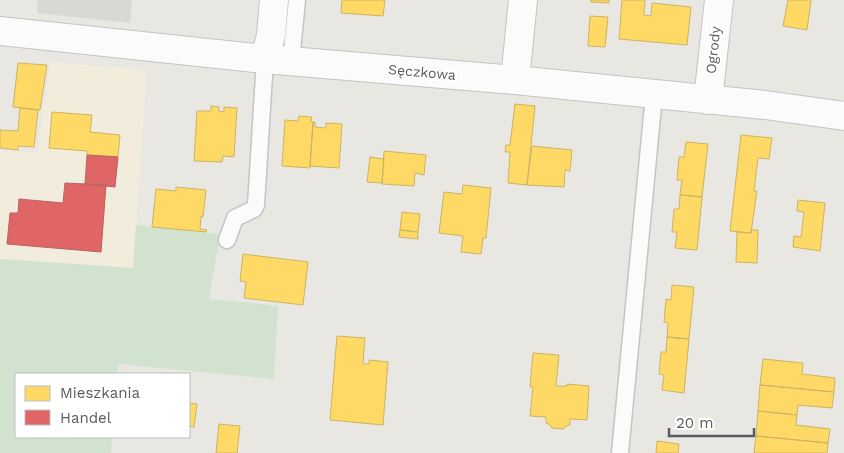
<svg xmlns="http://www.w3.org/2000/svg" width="844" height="453" font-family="'Work Sans',sans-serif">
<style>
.commercial{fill:#f1ecdc}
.industrial{fill:#d9d8d4}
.green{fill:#d1e3cf}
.homes{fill:#ffd966;stroke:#cdb464}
.shops{fill:#e06666;stroke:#b86364}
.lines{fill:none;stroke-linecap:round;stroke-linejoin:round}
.lane-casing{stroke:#c4c4c3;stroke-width:19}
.street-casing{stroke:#c4c4c3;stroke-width:30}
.lane{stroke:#fcfbfb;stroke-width:16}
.street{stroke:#fcfbfb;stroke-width:28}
.labels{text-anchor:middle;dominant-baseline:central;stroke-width:5;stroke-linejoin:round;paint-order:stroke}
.street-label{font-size:14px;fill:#595c60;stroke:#fff}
</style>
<rect width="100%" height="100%" fill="#e8e7e2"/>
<path class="commercial" d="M50 62 147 70 133 268 0 259V150L37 153Z"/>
<path class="industrial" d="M38 0H132L130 23 37 13Z"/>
<path class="green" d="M136 225 220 234 209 299 278 306 274 379 119 364 117 374H16V437H112L111 453H0V259L133 268Z"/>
<path class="homes" d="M342 0H385L383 16 341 13Z
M591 0H609V3L591 2Z
M622 0H645L644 15 651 16 652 3 691 7 687 45 619 39Z
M788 0H811L807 30 783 26Z
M590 16 608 17 605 47 588 46Z
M18 63 47 65 40 110 13 107Z
M515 104 535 106 527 185 508 183 510 152H505L506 145H510Z
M211 106 219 107V111L224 112V107L237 108 234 157 223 156 222 162 194 161 197 111H211Z
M20 108 38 110 34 147 18 146V150L0 148V130L18 131Z
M52 112 92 115 90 132 120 135 118 157 87 155V151L49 148Z
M299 116 312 117 311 122H313L310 168 282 166 285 120 298 121Z
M313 122H315V127L326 128V123L342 124 339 168 310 166Z
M741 135 772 138 769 159 758 158 754 191H757L751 233 730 231Z
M686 142 708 144 702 197 680 195 682 180H677L679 157H684Z
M532 146 572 150 570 171 565 170 564 187 527 185Z
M384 151 426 155 424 175 415 173 414 186 382 184Z
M370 157 384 159 382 183 367 182Z
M463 185 491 188 486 238H483L481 254 461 252 463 236 439 233 444 192 462 194Z
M176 187 206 190 203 217 201 216 200 229 207 230 206 232 152 227 156 189 176 191Z
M680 195 702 197 697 250 675 248 677 232H672L674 209H679Z
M798 200 825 203 820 251 793 247 794 236 801 237 804 212 797 211Z
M402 212 420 214 418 232 400 230Z
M400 230 418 232V239L399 237Z
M751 230H758L757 263 736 262 737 232 751 233Z
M243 254 308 262 303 305 244 298 246 282 240 281Z
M672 285 694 287 689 339 667 337 668 323 664 322 666 299 671 300Z
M337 336 365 338 363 364H369V360L388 362 383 425 330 420Z
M667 337 689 339 684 393 662 390 664 375 659 374 661 352H666Z
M533 353 559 355 556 386H567V384L589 386 587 420 570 419V425H568L563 429 552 428 549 424 546 423V417L530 416 533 387H530Z
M763 359 803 363 802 374 835 378 834 392 760 385Z
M760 385 834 392 832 408 798 405 797 415 758 411Z
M189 403 197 404 194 427 189 426Z
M758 411 797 415 796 425 830 429 828 443 756 436Z
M219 424 240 426 237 453H216Z
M756 436 828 443 827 453H754Z
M657 441 679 444 678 453H656Z"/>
<path class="shops" d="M87 155 118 157 115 187 85 184Z
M65 183 106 185 101 252 7 244 10 213H18L19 199 63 203Z"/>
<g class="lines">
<defs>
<path id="lane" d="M291 61 297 0
M227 240 235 218 254 209 256 205 265 59
M620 453 654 95"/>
<path id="street" d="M0 31 265 59 515 80 765 105 844 116
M265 59 271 35 274 0
M515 80 523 0
M708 100 719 0"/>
</defs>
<use href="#lane" class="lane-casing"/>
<use href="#street" class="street-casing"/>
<use href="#lane" class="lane"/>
<use href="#street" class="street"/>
</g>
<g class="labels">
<g class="street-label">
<text transform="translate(713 50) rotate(-84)">Ogrody</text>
<text transform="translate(422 72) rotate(5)">Sęczkowa</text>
</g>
</g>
<rect x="15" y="373" width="175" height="65" fill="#ffffff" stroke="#bdbebf"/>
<rect x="25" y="386" width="25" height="15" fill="#ffd966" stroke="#bdbebf"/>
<text x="60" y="398" font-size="15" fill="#595c60">Mieszkania</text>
<rect x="25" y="410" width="25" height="15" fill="#e06666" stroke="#bdbebf"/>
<text x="60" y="423" font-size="15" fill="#595c60">Handel</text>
<path d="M669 428v8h85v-8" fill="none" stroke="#595c60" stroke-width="2.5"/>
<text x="676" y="428" font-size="15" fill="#595c60" stroke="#ffffff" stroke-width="4" paint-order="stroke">20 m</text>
</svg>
